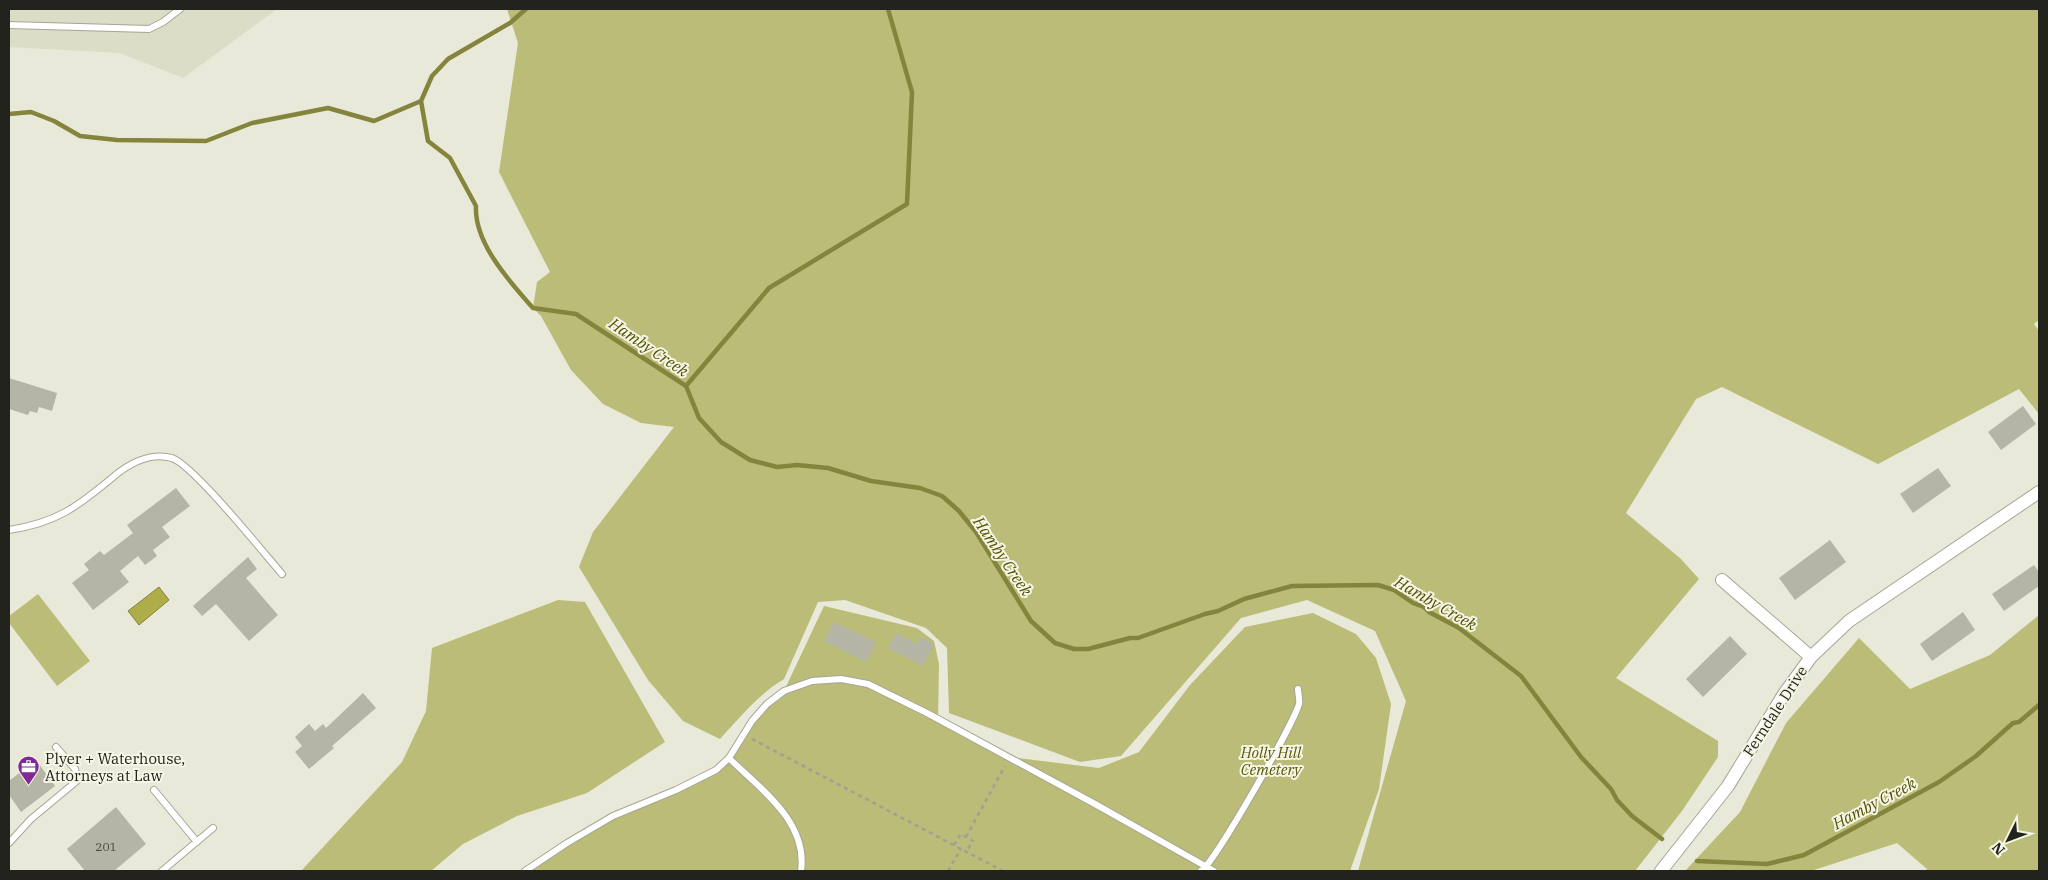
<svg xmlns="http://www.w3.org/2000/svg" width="2048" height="880" font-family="'IBM Plex Serif',serif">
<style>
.built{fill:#dcddc7}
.green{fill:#bbbc77}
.water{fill:#aead49;stroke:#84843c}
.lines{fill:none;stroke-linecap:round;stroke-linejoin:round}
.stream{stroke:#84843c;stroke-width:4.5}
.building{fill:#b5b5a6}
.lane-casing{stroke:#a5a696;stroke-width:8}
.street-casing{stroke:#a5a696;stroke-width:14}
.path{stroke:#a0a094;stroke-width:2.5;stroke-dasharray:4 4;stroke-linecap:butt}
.lane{stroke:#fff;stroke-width:6}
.street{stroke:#fff;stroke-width:12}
.labels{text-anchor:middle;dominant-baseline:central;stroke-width:4;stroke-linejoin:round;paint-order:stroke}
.number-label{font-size:12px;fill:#48483f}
.street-label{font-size:15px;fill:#23231d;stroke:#f6f6e6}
.park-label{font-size:15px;font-style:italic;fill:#58570a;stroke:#f6f6e6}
.poi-label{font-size:15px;fill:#23231d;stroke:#f6f6e6;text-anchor:start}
.water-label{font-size:16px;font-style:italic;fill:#525100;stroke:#f6f6e6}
</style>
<rect width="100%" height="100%" fill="#e9e9d9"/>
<path class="built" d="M9 9H277L183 78 120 53 9 47Z"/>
<path class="green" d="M507 9H2039V320L2034 324 2039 331V414L2019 389 1878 464 1722 387 1696 399 1626 513 1681 559 1699 579 1616 678 1718 741V757L1682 811 1635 871H1358L1406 701 1375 631 1307 600 1241 618 1121 756 1080 762 949 713 947 648 926 628 845 600 818 602 784 679C759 694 740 717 720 739L683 721 648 680 579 567 593 532 674 427 641 423 603 404 571 370 541 316 533 308 537 282 550 272 499 172 518 43Z
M38 594 90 661 57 686 9 623V616Z
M558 600 585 602 665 742 587 793 517 816 463 844 431 871H301L402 762 426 711 432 648Z
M824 606 917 628 934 641 939 664 938 720 1009 757 1099 768 1139 752 1190 685 1245 627 1313 613 1356 634 1376 658 1391 704 1379 789 1350 871H525L613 816 716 770 743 732 784 691Z
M2039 615V871H1926L1927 869 1897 843 1811 871H1685L1740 812 1786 723 1859 638 1910 689 1990 655Z"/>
<path class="water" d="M159 587 169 600 139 625 128 611Z"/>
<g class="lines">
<path class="stream" d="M526 9 510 23 448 59 432 76 421 101 428 141 450 158 476 206C474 243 510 282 533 308L576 314 686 386 699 418 721 442 750 460 777 467 797 465 828 468 871 481 920 488 942 496 959 511 976 532 1031 621 1055 643 1074 649H1088L1130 638H1138L1205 614 1218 611 1244 599 1292 586 1378 585 1394 590 1413 603 1424 607 1429 612 1459 628 1521 676 1581 757 1611 789 1617 800 1632 816 1662 839
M9 114 31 112 54 121 80 136 117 140 206 141 252 123 328 108 374 121 421 101
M686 386 769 288 907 204 912 92 888 9
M1697 861 1767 864 1804 855 1939 782 1976 756 2013 723 2019 722 2039 705"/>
</g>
<path class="building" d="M9 378 57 393 52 411 39 407 37 413 30 411 28 415 9 409Z
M2023 406 2036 424 2001 450 1988 432Z
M1938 468 1951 486 1913 513 1900 494Z
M176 488 190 506 162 527 170 537 153 550 157 556 145 565 138 556 120 571 129 582 93 610 72 583 89 570 84 564 100 551 104 555 133 533 127 525Z
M1830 540 1846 562 1795 600 1779 578Z
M248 557 257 569 246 578 278 615 249 641 216 604 202 616 193 606Z
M2034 565 2039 572V586L2004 611 1992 594Z
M1963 612 1975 630 1932 661 1920 644Z
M834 622 876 642 866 662 824 641Z
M896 633 917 644 920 637 934 644 923 666 888 648Z
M1730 636 1747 654 1703 697 1686 679Z
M363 693 376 708 332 746 334 748 309 769 295 752 302 746 295 737 309 724 315 731 323 724 326 728Z
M36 760 55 786 21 812 9 795V781Z
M116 807 146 844 114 871H85L67 849Z"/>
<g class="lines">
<defs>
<path id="lane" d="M9 25 149 29 163 22 180 9
M9 530C56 523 77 507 112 478 128 464 150 452 172 458 193 465 263 552 282 574
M729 758C760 789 808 821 801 871
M154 790 197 842
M9 843 31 819 78 780 75 769 56 747
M162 871 213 828
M525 871 567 843 613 816 676 790 716 770 729 758 752 721 767 704 784 691 812 681 841 679 868 684 927 713 1095 804 1214 871
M1201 871C1214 864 1294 723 1299 704 1300 700 1298 693 1298 689"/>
<path id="street" d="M1722 580 1811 657
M1661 871 1728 786 1784 694 1811 657 1849 621 2039 492"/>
</defs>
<use href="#lane" class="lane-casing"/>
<use href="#street" class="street-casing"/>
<path class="path" d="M752 739 1003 871
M966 837 1005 766
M954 845 961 834 973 841 966 852
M948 871 961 849"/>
<use href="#lane" class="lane"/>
<use href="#street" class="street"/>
</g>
<defs>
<symbol id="office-pin" viewBox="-11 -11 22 30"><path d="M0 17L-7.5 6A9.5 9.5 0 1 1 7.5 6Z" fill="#7f2896" stroke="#f6f6e6"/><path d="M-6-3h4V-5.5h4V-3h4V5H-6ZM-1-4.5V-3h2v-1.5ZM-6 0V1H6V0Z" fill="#fff"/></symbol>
</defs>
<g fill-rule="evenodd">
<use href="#office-pin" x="16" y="754" width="25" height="34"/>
</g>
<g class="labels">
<g class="number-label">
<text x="106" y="846">201</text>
</g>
<g class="street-label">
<text transform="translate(1775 711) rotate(-57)">Ferndale Drive</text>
</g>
<g class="park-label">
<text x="1271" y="752">Holly Hill<tspan x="1271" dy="17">Cemetery</tspan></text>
</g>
<g class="poi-label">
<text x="45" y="758">Plyer + Waterhouse,<tspan x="45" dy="17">Attorneys at Law</tspan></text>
</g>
<g class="water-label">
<text transform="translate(649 347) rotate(34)">Hamby Creek</text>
<text transform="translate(1003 556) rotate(56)">Hamby Creek</text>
<text transform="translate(1436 603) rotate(30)">Hamby Creek</text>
<text transform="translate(1874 803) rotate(-28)">Hamby Creek</text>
</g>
</g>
<rect width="2048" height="880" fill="none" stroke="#23231d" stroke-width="20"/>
<g transform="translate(2008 840) rotate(228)" stroke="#f6f6e6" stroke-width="4" paint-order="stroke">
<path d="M0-4L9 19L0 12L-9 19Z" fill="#23231d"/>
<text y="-8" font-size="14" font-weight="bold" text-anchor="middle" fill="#23231d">N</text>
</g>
</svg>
